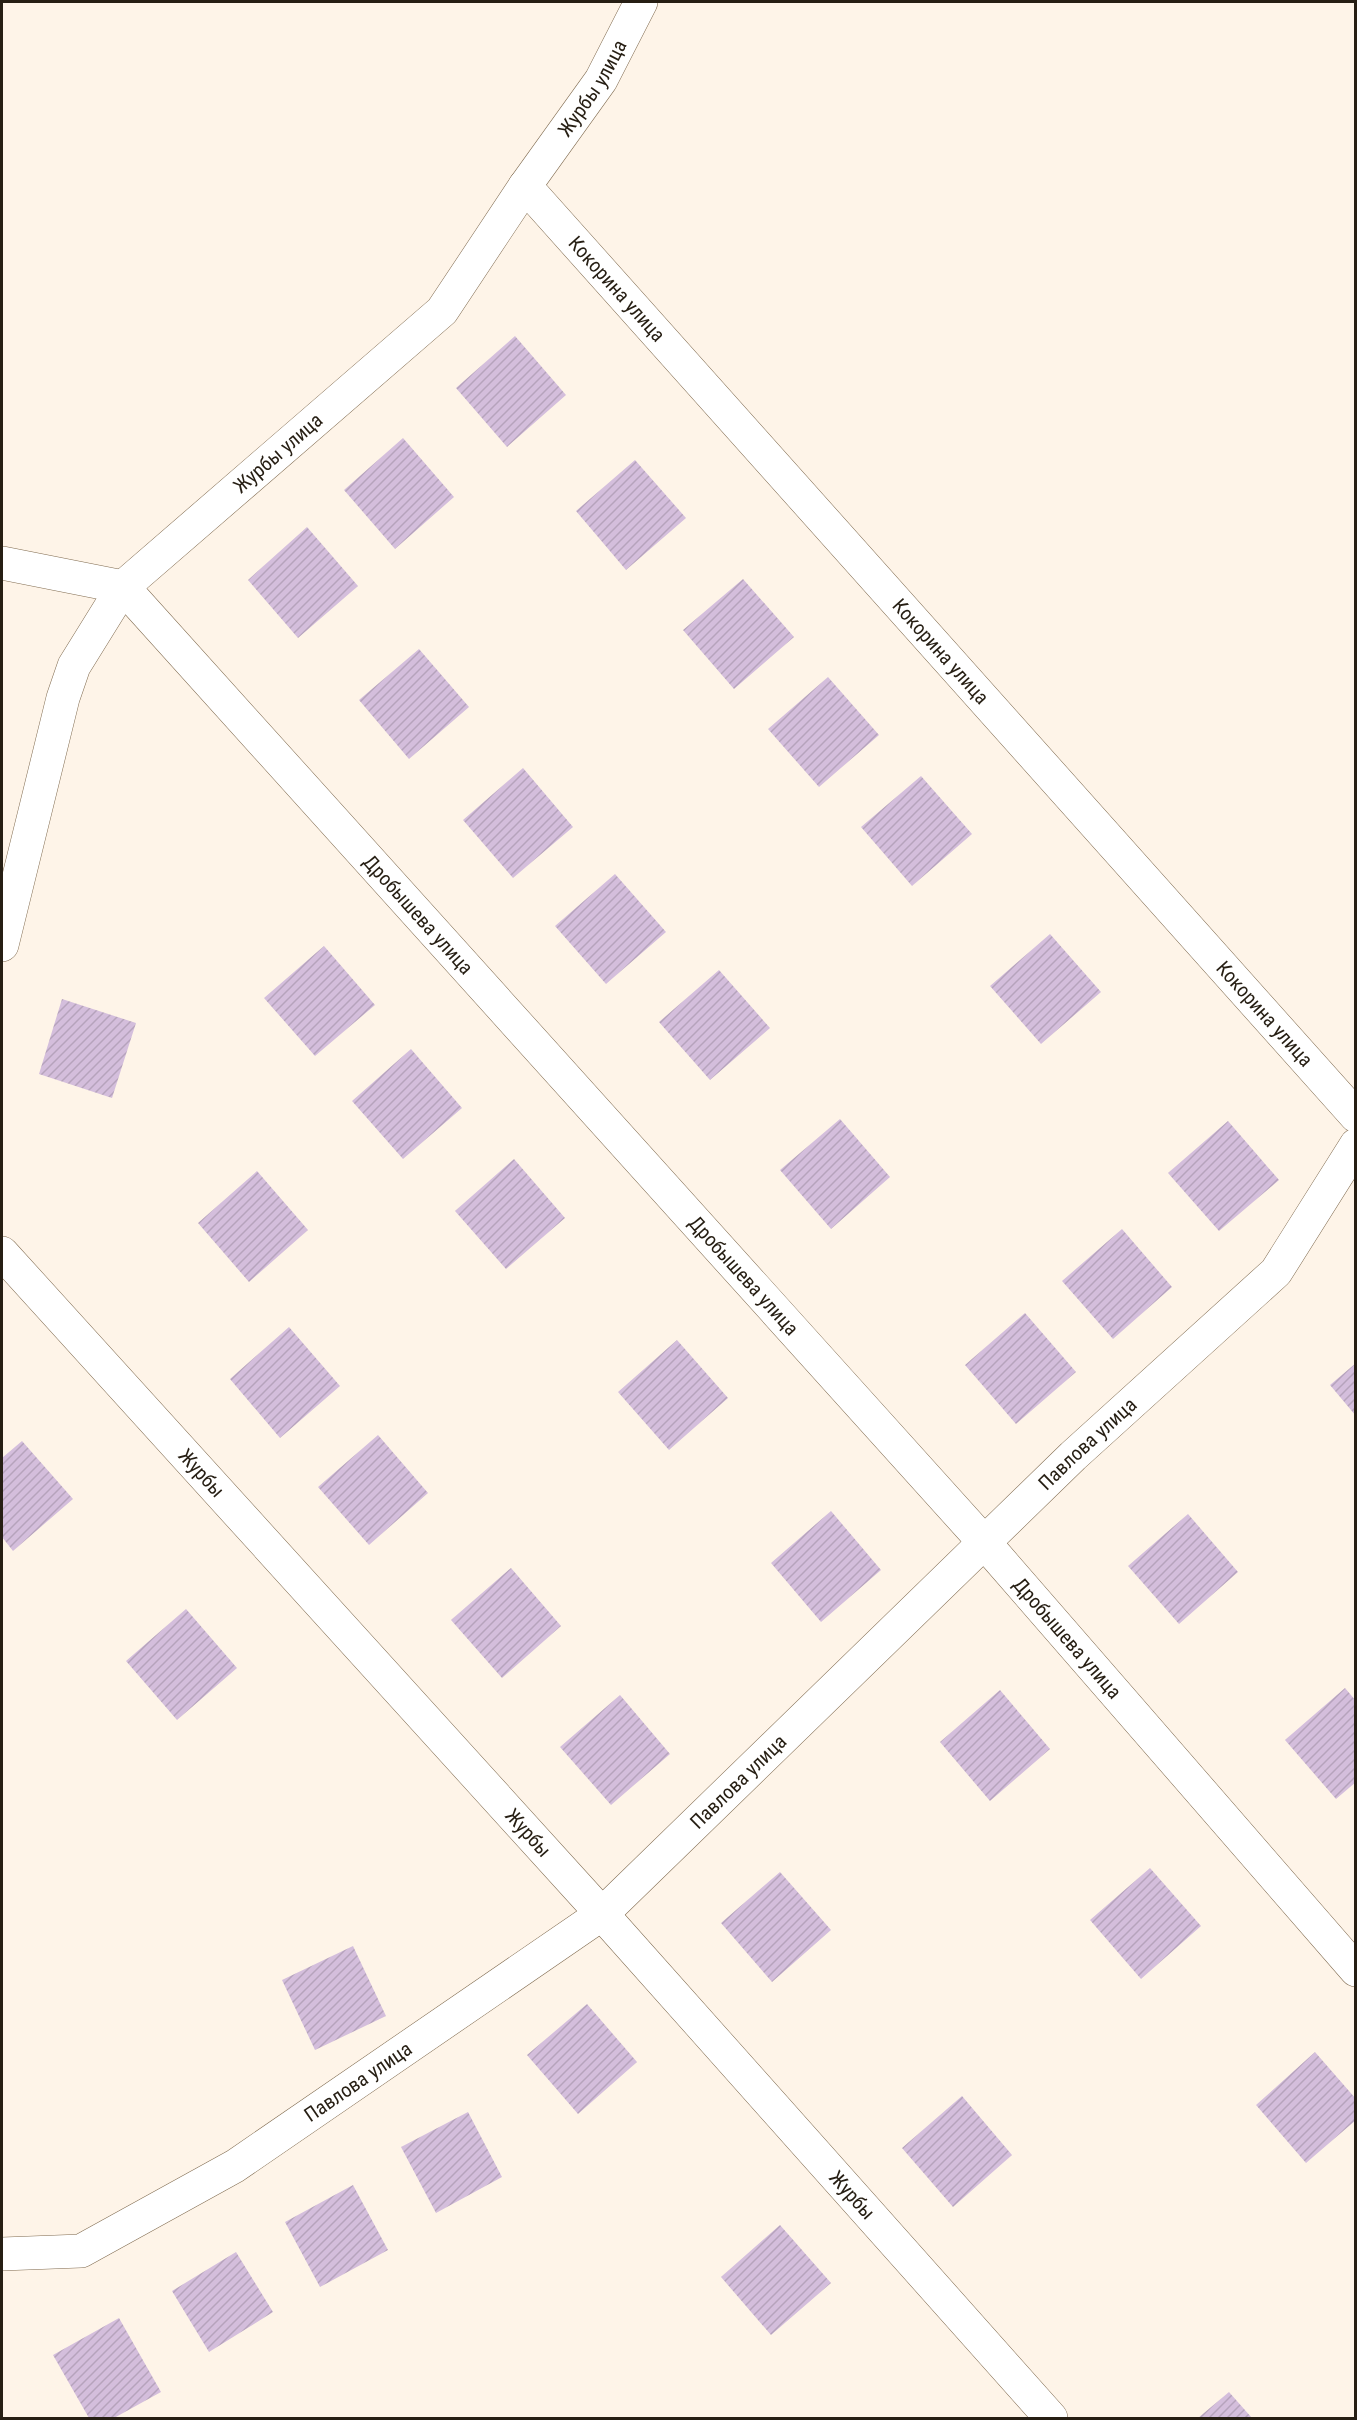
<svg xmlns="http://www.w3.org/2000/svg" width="1357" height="2420" font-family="'Roboto Condensed',sans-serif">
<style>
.building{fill:url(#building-hatch)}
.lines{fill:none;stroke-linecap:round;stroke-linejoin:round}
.minor-casing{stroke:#816c51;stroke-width:34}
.minor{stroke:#fff;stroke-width:33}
.labels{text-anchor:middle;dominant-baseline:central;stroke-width:4.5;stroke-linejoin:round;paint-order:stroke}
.street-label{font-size:20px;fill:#261e13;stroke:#fff}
</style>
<defs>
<pattern id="building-hatch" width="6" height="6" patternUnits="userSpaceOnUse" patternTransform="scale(1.5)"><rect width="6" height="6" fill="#d4bedc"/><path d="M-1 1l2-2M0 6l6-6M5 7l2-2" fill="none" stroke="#b6a3bc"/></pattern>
</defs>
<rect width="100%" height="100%" fill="#fef4e8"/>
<path class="building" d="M515 336 566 395 507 447 456 388Z
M403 438 454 497 395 549 344 490Z
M635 460 686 518 626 570 576 511Z
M307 527 358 586 298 638 248 580Z
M743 579 794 637 734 689 683 630Z
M419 649 469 707 409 759 359 700Z
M828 677 879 735 819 787 768 729Z
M523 768 573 827 513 878 463 820Z
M921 776 972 834 912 886 861 827Z
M615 874 666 932 606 984 555 926Z
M1050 934 1101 992 1041 1044 990 986Z
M324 946 375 1005 315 1056 264 998Z
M719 970 770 1028 710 1080 659 1022Z
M62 999 136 1023 112 1098 39 1074Z
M411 1049 462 1108 403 1159 352 1101Z
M840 1119 890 1177 831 1229 780 1170Z
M1228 1121 1279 1180 1219 1231 1168 1173Z
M514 1159 565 1218 506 1269 455 1211Z
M257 1171 308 1230 249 1282 198 1223Z
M1122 1229 1172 1287 1113 1339 1062 1281Z
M1025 1313 1076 1372 1016 1424 965 1365Z
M289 1327 340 1386 280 1438 230 1379Z
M677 1340 728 1398 669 1450 618 1392Z
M1356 1363V1416L1330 1385Z
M378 1435 428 1493 369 1545 318 1487Z
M22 1441 73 1499 13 1551 2 1537V1458Z
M831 1511 881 1570 821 1622 771 1563Z
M1188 1514 1238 1572 1179 1624 1128 1566Z
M511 1568 561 1626 502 1678 451 1620Z
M186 1609 237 1668 177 1720 126 1661Z
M1345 1688 1356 1701V1782L1336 1799 1285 1740Z
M1000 1690 1050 1749 990 1801 940 1742Z
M620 1695 670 1754 611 1805 560 1747Z
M1150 1868 1201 1926 1141 1979 1090 1920Z
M780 1872 831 1930 772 1982 721 1923Z
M353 1946 386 2016 315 2050 282 1980Z
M587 2004 637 2062 578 2114 527 2055Z
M1315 2052 1356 2099V2120L1306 2163 1256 2105Z
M962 2096 1012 2155 953 2207 902 2148Z
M468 2112 502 2177 436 2213 401 2147Z
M353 2185 388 2250 320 2287 285 2222Z
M780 2225 831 2283 771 2335 721 2277Z
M236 2252 273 2312 209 2352 172 2291Z
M119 2318 161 2392 114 2418H89L53 2355Z
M1229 2392 1252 2418H1198Z"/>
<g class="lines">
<defs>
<g id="minor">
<path id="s1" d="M525 186 1356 1116"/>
<path d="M2 563 123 587"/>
<path id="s2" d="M123 587 984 1542 1356 1970"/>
<path id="s3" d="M2 945 63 698 74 666 123 587 442 311 525 186 601 80 641 2"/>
<path id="s4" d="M2 1253 602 1914 1051 2418"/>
<path id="s5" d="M2 2254 81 2251 235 2166 602 1914 1073 1456 1276 1272 1356 1145"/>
</g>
</defs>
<use href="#minor" class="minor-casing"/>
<use href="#minor" class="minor"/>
</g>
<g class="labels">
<g class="street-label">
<text stroke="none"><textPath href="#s3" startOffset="1072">Журбы улица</textPath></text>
<text stroke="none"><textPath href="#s1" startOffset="138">Кокорина улица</textPath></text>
<text stroke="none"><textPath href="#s3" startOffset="586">Журбы улица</textPath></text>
<text stroke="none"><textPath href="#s1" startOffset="624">Кокорина улица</textPath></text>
<text stroke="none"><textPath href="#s2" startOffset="441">Дробышева улица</textPath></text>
<text stroke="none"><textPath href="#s1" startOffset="1110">Кокорина улица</textPath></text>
<text stroke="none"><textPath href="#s2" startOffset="927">Дробышева улица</textPath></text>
<text stroke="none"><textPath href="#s5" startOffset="1376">Павлова улица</textPath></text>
<text stroke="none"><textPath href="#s4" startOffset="297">Журбы</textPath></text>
<text stroke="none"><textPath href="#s2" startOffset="1413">Дробышева улица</textPath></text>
<text stroke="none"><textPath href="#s5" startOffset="890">Павлова улица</textPath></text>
<text stroke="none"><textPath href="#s4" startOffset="783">Журбы</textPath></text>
<text stroke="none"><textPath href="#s5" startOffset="404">Павлова улица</textPath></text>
<text stroke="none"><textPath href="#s4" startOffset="1269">Журбы</textPath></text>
</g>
</g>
<rect width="1357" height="2420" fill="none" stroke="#261e13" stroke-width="6"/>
</svg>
